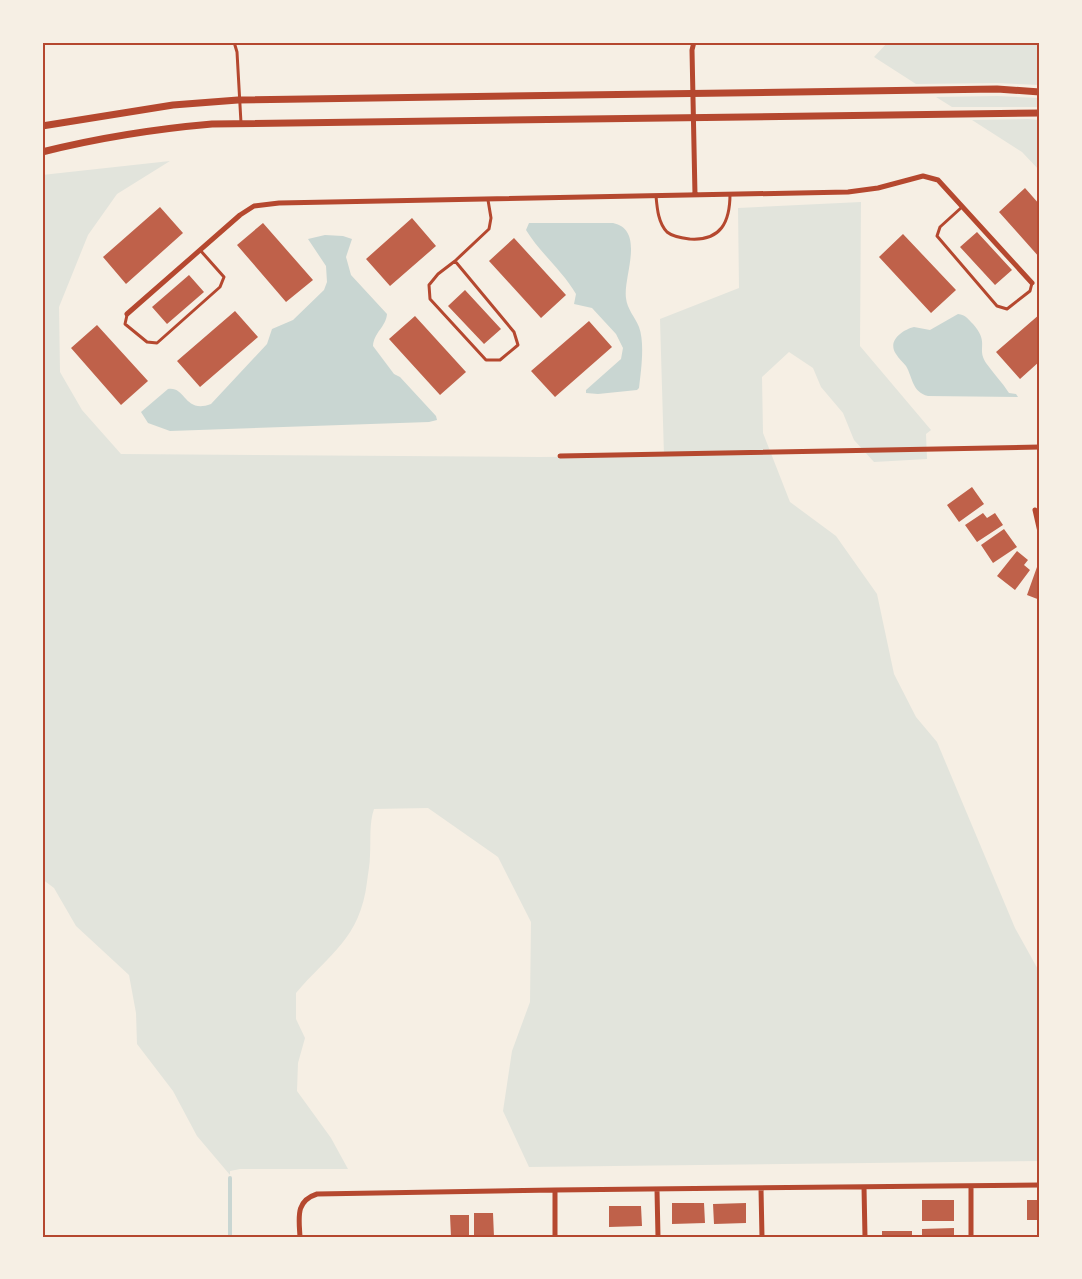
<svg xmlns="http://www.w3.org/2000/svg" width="1082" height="1279" font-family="'PT Sans Narrow',sans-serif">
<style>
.green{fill:#e2e4dc}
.water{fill:#c9d6d2}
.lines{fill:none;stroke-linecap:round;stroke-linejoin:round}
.stream{stroke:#c9d6d2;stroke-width:4}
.building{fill:#bf614a}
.service{stroke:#b5482f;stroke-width:3}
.minor{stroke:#b5482f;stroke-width:5}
.tertiary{stroke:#b5482f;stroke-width:7}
.neatline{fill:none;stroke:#b5482f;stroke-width:2}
</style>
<rect width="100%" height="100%" fill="#f6efe4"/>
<path class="green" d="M888 42H1040V85L997 83 916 84 874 57Z
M997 96 1040 98V107H952L936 97Z
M1028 119 1040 120V171L1022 152 972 120Z
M170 161 117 194 88 235 59 307 60 372 82 410 121 454 539 457 664 456 660 319 739 288 738 208 861 202 860 346 931 430 926 434 927 459 874 462 854 440 843 413 821 387 813 368 789 352 762 377 763 433 790 502 836 536 877 594 894 674 916 717 937 742 1015 928 1040 973V1161L529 1167 503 1111 512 1051 530 1002 531 922 498 857 428 808 374 809C369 824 371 838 370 855 370 864 368 873 367 882 360 939 329 954 296 993V1019L305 1038 298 1063 297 1091 331 1138 348 1169H240L230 1171V1175L197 1136 173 1091 137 1044 136 1013 129 975 76 926 54 888 42 879V175Z"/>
<path class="water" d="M529 223H613C646 230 623 277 626 298 627 309 635 317 639 327 645 343 641 371 639 388L637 390 598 394 586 393V390L621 359 623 348 616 334 592 308 574 304 576 294C562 270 540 253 526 230Z
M325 235 343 236 352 239 346 257 351 275 387 314C386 327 374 332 373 346L394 374 400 377 436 416 437 420 429 422 170 431 148 423 141 412 168 389C186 386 184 414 211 404L267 344 272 329 293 320 324 290 327 282 326 266 308 239Z
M958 314C966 315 968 319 973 324 990 343 976 348 986 363 993 373 1002 382 1009 393L1016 394 1018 397 928 396C912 392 913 378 906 366 903 362 899 359 896 354 887 341 902 330 914 327L930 330Z"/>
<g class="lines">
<path class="stream" d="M230 1178V1237"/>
</g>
<path class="building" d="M1025 188 1040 205V258L999 212Z
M160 207 183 233 126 284 103 257Z
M412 218 436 246 390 286 366 259Z
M263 223 313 280 286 302 237 245Z
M977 232 1012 270 995 285 960 247Z
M903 234 956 290 931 313 879 257Z
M514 238 566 295 541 318 489 261Z
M189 275 204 292 167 324 152 307Z
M465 290 501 329 484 344 448 306Z
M235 311 258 337 200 387 177 361Z
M1040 314V361L1020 379 996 352Z
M415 316 466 372 440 395 389 339Z
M589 321 612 347 555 397 531 371Z
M97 325 148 381 121 405 71 348Z
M972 487 984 504 959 522 947 505Z
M983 513 987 518 995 513 1003 525 977 542 965 525Z
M1004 529 1017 547 993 563 981 545Z
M1017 551 1028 560 1024 565 1030 570 1015 590 997 576Z
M1037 567 1040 568V600L1027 595Z
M922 1200H954V1221H922Z
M1027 1200H1040V1220H1027Z
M672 1203H704L705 1223 672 1224Z
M746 1203V1223L714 1224 713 1204Z
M609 1206H641L642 1226 609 1227Z
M474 1213H493L494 1237H474Z
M450 1215H469V1237H451Z
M954 1228V1237H922V1229Z
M882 1231H912V1237H882Z"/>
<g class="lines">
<path class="service" d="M78 42H82
M234 42 237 52 241 123
M656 196C657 207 658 223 667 232 673 237 682 238 690 239 721 241 730 222 730 194
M962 207 940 227 937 236 997 306 1007 309 1030 291 1032 283
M455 261 514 332 518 345 500 360H486L430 299 429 285 438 274Z
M455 261 489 229 491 218 488 200
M127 315 125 324 147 342 157 343 220 287 224 277 200 250"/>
<path class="minor" d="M694 42 692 50 695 195
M127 314 240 215 254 206 279 203 848 192 878 188 923 176 938 180 1032 283
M560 456 1040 447
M1035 510 1040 532
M864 1187 865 1237
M761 1189 762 1237
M555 1190V1237
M657 1190 658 1237
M300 1237C299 1218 295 1201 317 1194L555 1190 1040 1185
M971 1237V1187"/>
<path class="tertiary" d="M42 126 173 105 238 100 997 89 1040 92
M42 152C98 138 154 129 212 124L1040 113"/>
</g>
<rect width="1082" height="1279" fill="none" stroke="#f6efe4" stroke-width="87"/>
<rect x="44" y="44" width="994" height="1192" class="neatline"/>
</svg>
